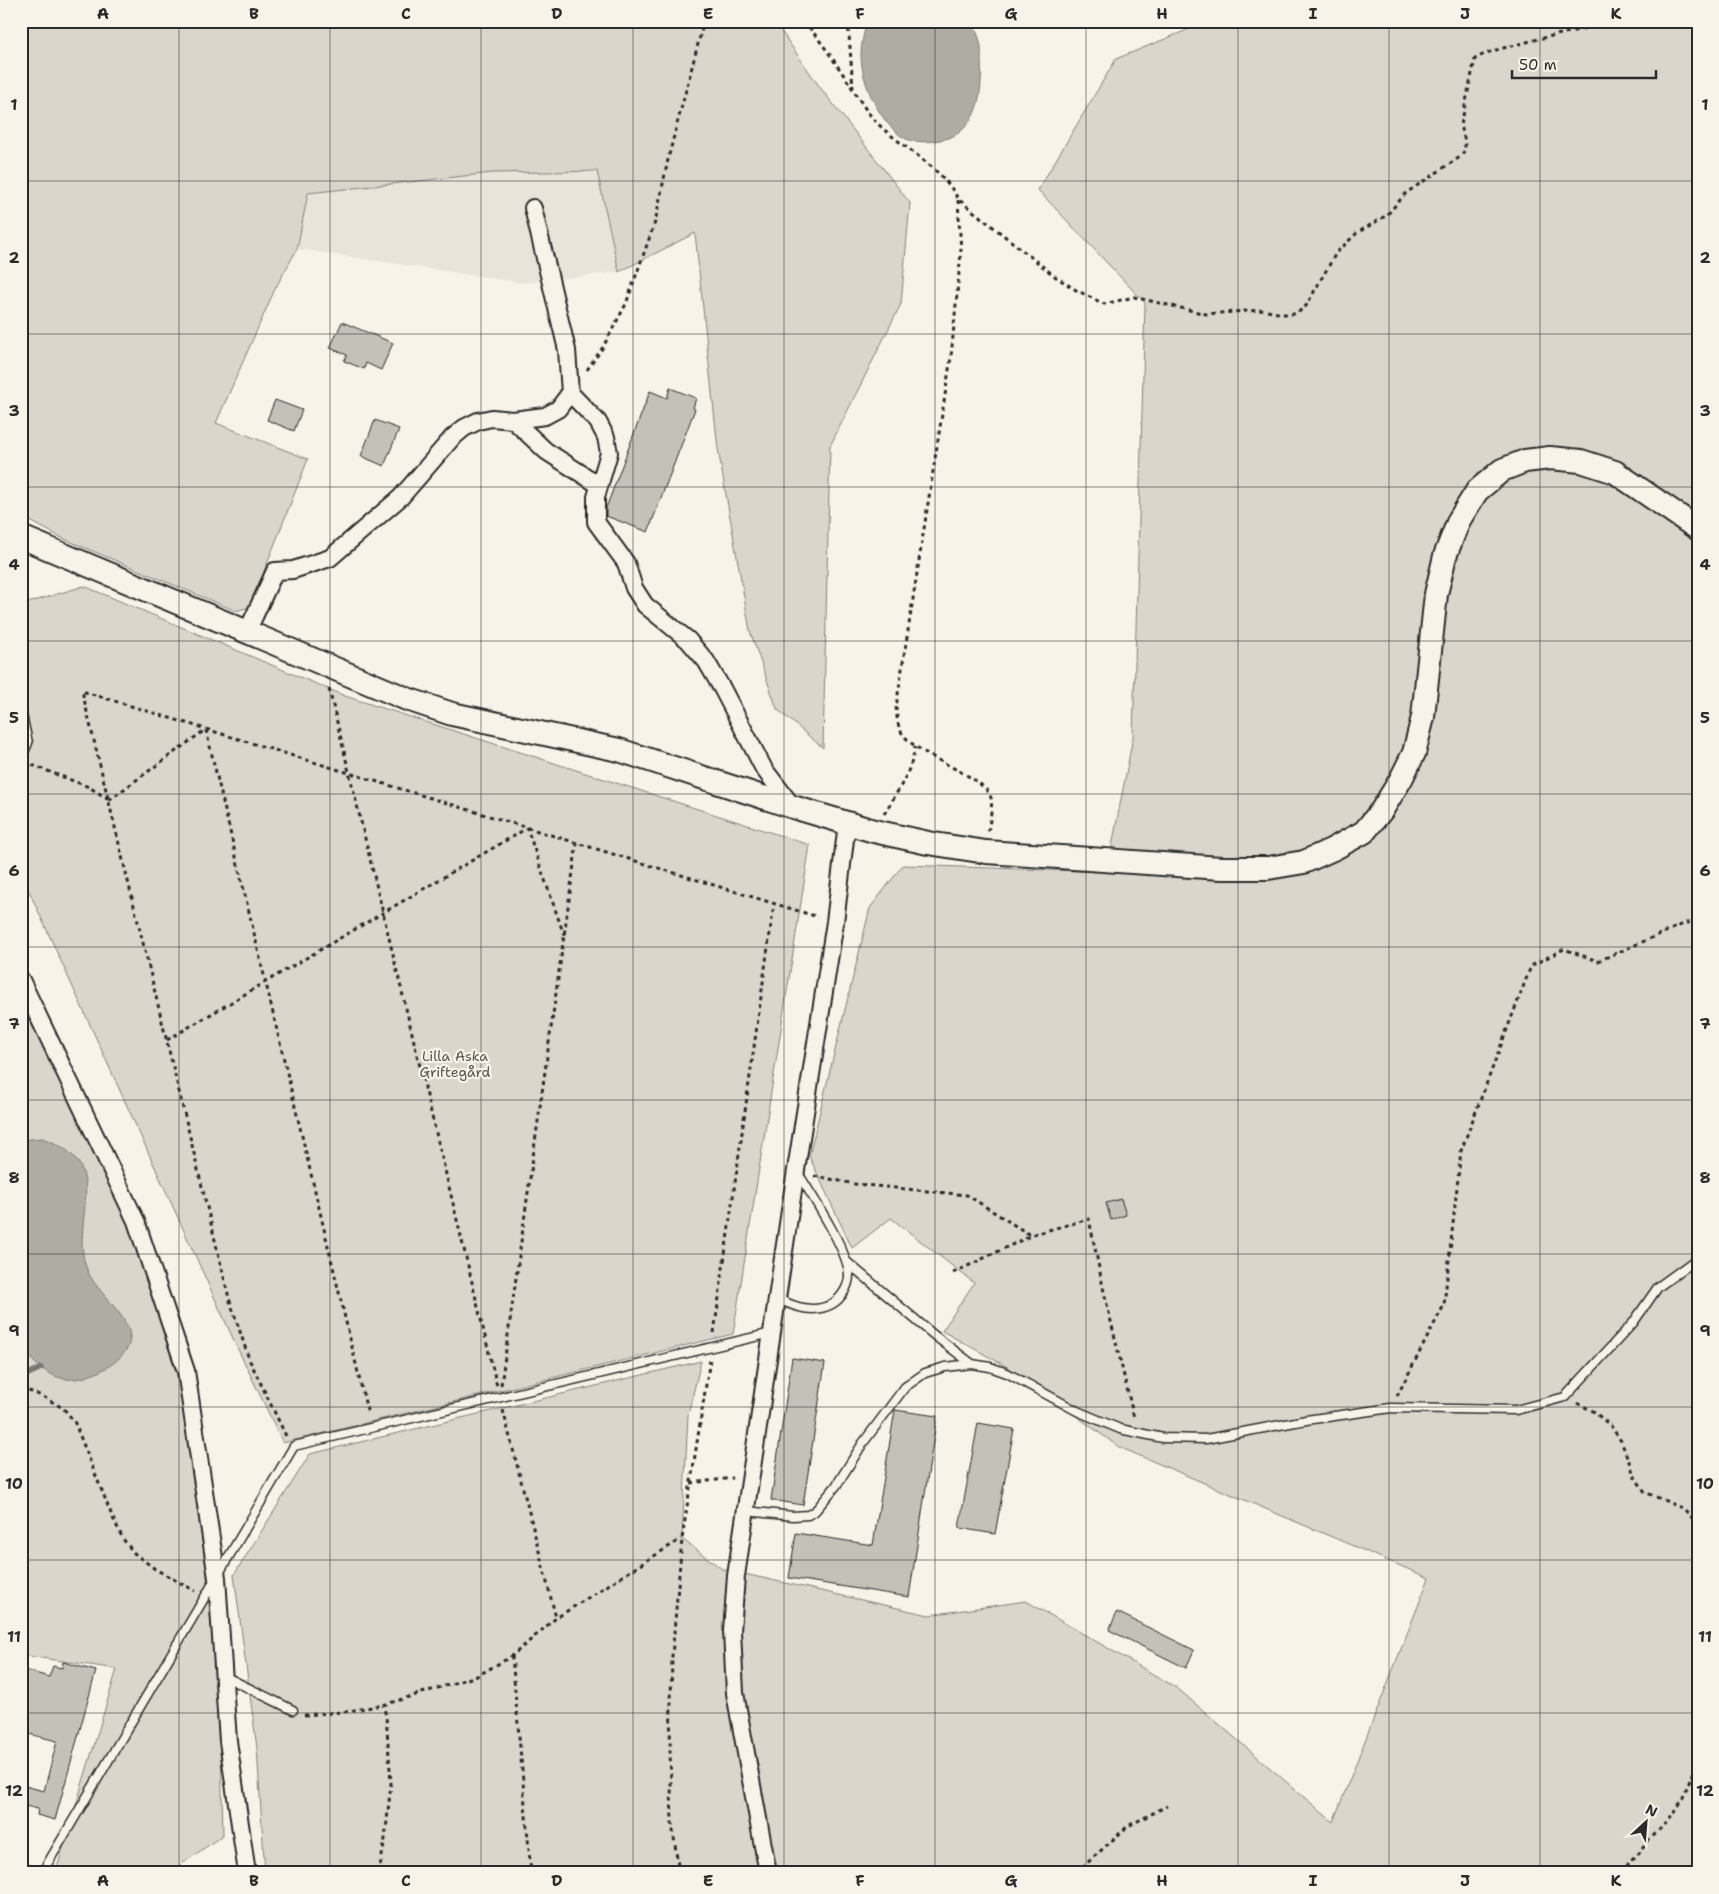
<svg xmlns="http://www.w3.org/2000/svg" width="1719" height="1894" font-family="'Shantell Sans',sans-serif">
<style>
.built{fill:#e8e4da}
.green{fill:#dad6cc;stroke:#82807c}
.water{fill:#afaca4;stroke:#7a7874}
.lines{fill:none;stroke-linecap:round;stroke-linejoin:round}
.stream{stroke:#7a7874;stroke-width:5.5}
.building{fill:#c4c1b9;stroke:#2b2b2b}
.lane-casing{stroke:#2b2b2b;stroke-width:11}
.street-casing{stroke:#2b2b2b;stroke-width:20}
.secondary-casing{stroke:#2b2b2b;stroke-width:26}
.path{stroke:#2b2b2b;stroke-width:3;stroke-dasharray:4 4;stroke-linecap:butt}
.lane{stroke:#f7f3e8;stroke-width:8}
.street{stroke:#f7f3e8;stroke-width:16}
.secondary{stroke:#f7f3e8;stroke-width:22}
.grid{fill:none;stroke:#2b2b2b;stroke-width:1;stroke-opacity:0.55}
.labels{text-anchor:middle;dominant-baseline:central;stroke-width:4.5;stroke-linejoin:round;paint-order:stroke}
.park-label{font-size:14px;fill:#575653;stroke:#f7f3e8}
.neatline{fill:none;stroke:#2b2b2b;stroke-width:2}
.grid-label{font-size:16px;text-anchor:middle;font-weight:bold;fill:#2b2b2b}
</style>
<rect width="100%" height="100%" fill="#f7f3e8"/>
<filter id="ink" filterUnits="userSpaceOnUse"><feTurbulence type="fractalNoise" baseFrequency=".02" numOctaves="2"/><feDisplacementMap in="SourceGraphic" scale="10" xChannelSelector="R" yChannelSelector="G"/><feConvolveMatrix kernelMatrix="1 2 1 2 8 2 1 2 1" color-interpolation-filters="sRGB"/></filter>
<g filter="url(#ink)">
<path class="built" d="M597 171 619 272 524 283 297 249 308 193 492 173Z"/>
<path class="green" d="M21 21H774L819 86 910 203 901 304 830 446 823 748 777 709 750 631 718 449 695 233 619 272 597 171 492 173 308 193 297 249 275 289 216 423 308 459 250 607 236 611 64 539 21 516Z
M1209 21H1698V1873H265L257 1748 234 1575 310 1454 701 1361 688 1415 682 1539 722 1569 929 1615 1026 1601 1177 1688 1333 1822 1429 1578 1119 1447 1011 1369 942 1331 974 1283 891 1218 852 1248 809 1156 870 908 903 865 1107 872 1133 737 1145 303 1038 190 1116 59Z
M84 586 345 696 810 845 733 1334 283 1443 236 1345 24 880 21 866V605Z
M21 1002 129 1225 178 1378 207 1574 221 1746 223 1835 169 1873H91L57 1868 117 1669 21 1655Z"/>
<path class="water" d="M867 21H972C974 28 979 35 980 42 982 48 981 55 981 61 983 93 978 134 940 140 930 142 916 143 906 139 881 126 861 83 861 55 861 44 864 32 867 21Z
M42 1138C119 1164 66 1222 88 1272 97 1292 128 1315 130 1336 132 1360 87 1382 66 1379 56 1378 44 1371 36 1364 29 1358 25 1343 21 1333V1140Z"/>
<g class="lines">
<path class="stream" d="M21 1375H26L41 1368"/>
</g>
<path class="building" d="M342 322 393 343 381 370 366 363 364 369 344 361 347 355 330 348Z
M670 388 696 398 693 408 695 409 648 532 606 516V508L650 391 667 398Z
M275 400 302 410 294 431 267 420Z
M375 420 399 429 384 466 361 456Z
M1121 1199 1126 1215 1111 1220 1106 1203Z
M792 1358 825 1363 803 1505 771 1500Z
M895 1410 937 1416 909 1597 789 1578 796 1533 873 1545Z
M978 1423 1014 1429 995 1534 959 1528Z
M1117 1612 1194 1650 1186 1668 1109 1630Z
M63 1662 96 1671 55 1820 37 1815 38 1809 21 1805V1785L44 1791 57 1741 21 1732V1669L49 1677 53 1666 62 1668Z"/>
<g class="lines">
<defs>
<path id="lane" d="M21 710 28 743 21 759
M847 1262 935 1336 972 1364
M778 1299C795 1307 814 1314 832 1304 842 1298 849 1286 849 1275 849 1252 811 1194 798 1173
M746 1511 793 1516 808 1515 815 1511 836 1486 863 1443 905 1387 925 1373 945 1367 972 1364 990 1367 1007 1373 1077 1411 1120 1429 1163 1438 1206 1439 1306 1420 1391 1408 1516 1410 1565 1397 1633 1323 1658 1287 1698 1258
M224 1676 293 1710
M21 1869 24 1867 35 1873
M42 1873 294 1446 772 1333"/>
<path id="street" d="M533 208 567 350 570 393 598 422 606 437 609 453 596 497V522L626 563 634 588 645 605 688 640 706 661 723 690 764 769 793 807
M513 420 546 451 599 485
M247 632 275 571 293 570 330 558 401 497 452 438 464 428 478 421 492 418 513 420 545 416 558 409 570 393
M21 980 136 1221 186 1371 217 1578 228 1741 247 1873
M768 1873 735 1693 732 1631 736 1576 796 1170 835 922 847 823"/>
<path id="secondary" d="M21 537 407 699 452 714 619 750 793 807 874 831 928 843 986 852 1221 868H1268L1304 862 1333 849 1364 832 1382 810 1401 779 1414 753 1423 717 1436 594 1445 556 1459 520 1477 491 1502 470 1525 461 1550 458 1581 461 1615 472 1698 529"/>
</defs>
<use href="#lane" class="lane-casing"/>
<use href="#street" class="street-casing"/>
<use href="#secondary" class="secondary-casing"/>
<path class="path" d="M804 21C821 41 835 62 849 83 858 97 866 112 878 124 904 149 941 166 958 199L1056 277 1076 290 1104 304 1134 297 1206 314 1261 310 1284 314H1296L1306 306 1336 253 1357 233 1387 215 1406 193 1460 157 1465 150V142L1461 125 1475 59C1487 52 1499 49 1512 46 1546 36 1580 31 1614 21
M848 21 853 88
M958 200 961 252 951 357 896 707C897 715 897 726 902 733 918 758 985 775 991 798 993 806 989 825 988 833
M587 370 603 347 626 304 655 222 669 155 704 21
M329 689 497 1386
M206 730 368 1415
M32 765 89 787 108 799
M109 800 205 730
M884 814C897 792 911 773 915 747
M167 1040 527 828 564 935
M814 1176 855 1184 967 1195 1030 1235 1089 1219 1104 1292 1134 1418
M953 1273 1030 1236
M714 1333 774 904
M501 1385 577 843
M21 1388 42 1396 63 1408 74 1421 112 1516 123 1539 134 1553 155 1569 195 1591
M1397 1396 1444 1305 1461 1151 1531 966 1564 949 1598 961 1686 923 1698 922
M1577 1403 1593 1411 1611 1426 1621 1441 1635 1477 1645 1492 1684 1509 1698 1524
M503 1410 556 1618
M286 1436 249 1359 229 1298 82 691 818 917
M691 1483 733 1478
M512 1656 531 1873
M304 1715 343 1712 383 1705 477 1676 512 1656 556 1618 681 1539
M379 1873 385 1839 391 1783 386 1716 383 1705
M658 1873 678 1868
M679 1873 672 1823 670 1749 672 1656 682 1539 710 1359
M1076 1873 1128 1826 1167 1806
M1622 1873C1636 1851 1656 1835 1673 1814 1685 1799 1691 1776 1698 1757"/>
<use href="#lane" class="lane"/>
<use href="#street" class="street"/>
<use href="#secondary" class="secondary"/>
</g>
</g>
<path class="grid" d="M179 21V1873M330 21V1873M481 21V1873M633 21V1873M784 21V1873M935 21V1873M1086 21V1873M1238 21V1873M1389 21V1873M1540 21V1873M21 181H1698M21 334H1698M21 487H1698M21 641H1698M21 794H1698M21 947H1698M21 1100H1698M21 1254H1698M21 1407H1698M21 1560H1698M21 1713H1698"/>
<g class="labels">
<g class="park-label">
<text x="455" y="1056">Lilla Aska<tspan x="455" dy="16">Griftegård</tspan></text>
</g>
</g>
<rect width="1719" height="1894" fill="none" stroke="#f7f3e8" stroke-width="55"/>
<g transform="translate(1646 1822) rotate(26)" stroke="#f7f3e8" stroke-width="4" paint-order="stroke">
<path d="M0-4L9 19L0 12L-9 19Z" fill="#2b2b2b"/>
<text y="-8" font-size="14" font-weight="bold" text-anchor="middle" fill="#2b2b2b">N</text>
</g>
<path d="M1512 70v8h144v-8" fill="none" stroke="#2b2b2b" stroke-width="2.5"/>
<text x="1519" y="70" font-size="15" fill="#2b2b2b" stroke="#f7f3e8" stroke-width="4" paint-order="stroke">50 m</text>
<rect x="28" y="28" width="1664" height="1838" class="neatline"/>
<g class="grid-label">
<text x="103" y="19">A</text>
<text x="254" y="19">B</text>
<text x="406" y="19">C</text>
<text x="557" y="19">D</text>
<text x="708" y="19">E</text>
<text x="860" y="19">F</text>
<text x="1011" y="19">G</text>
<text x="1162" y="19">H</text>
<text x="1313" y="19">I</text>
<text x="1465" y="19">J</text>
<text x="1616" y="19">K</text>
<text x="14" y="110">1</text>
<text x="1705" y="110">1</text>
<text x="14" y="263">2</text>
<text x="1705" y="263">2</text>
<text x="14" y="416">3</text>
<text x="1705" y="416">3</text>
<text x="14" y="570">4</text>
<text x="1705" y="570">4</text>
<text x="14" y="723">5</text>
<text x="1705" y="723">5</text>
<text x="14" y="876">6</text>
<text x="1705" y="876">6</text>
<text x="14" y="1029">7</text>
<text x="1705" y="1029">7</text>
<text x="14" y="1183">8</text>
<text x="1705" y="1183">8</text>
<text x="14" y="1336">9</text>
<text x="1705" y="1336">9</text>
<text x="14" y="1489">10</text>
<text x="1705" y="1489">10</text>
<text x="14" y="1642">11</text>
<text x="1705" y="1642">11</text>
<text x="14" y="1796">12</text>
<text x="1705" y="1796">12</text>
<text x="103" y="1886">A</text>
<text x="254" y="1886">B</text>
<text x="406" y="1886">C</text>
<text x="557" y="1886">D</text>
<text x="708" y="1886">E</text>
<text x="860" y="1886">F</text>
<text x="1011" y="1886">G</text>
<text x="1162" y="1886">H</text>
<text x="1313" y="1886">I</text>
<text x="1465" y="1886">J</text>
<text x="1616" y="1886">K</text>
</g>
</svg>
